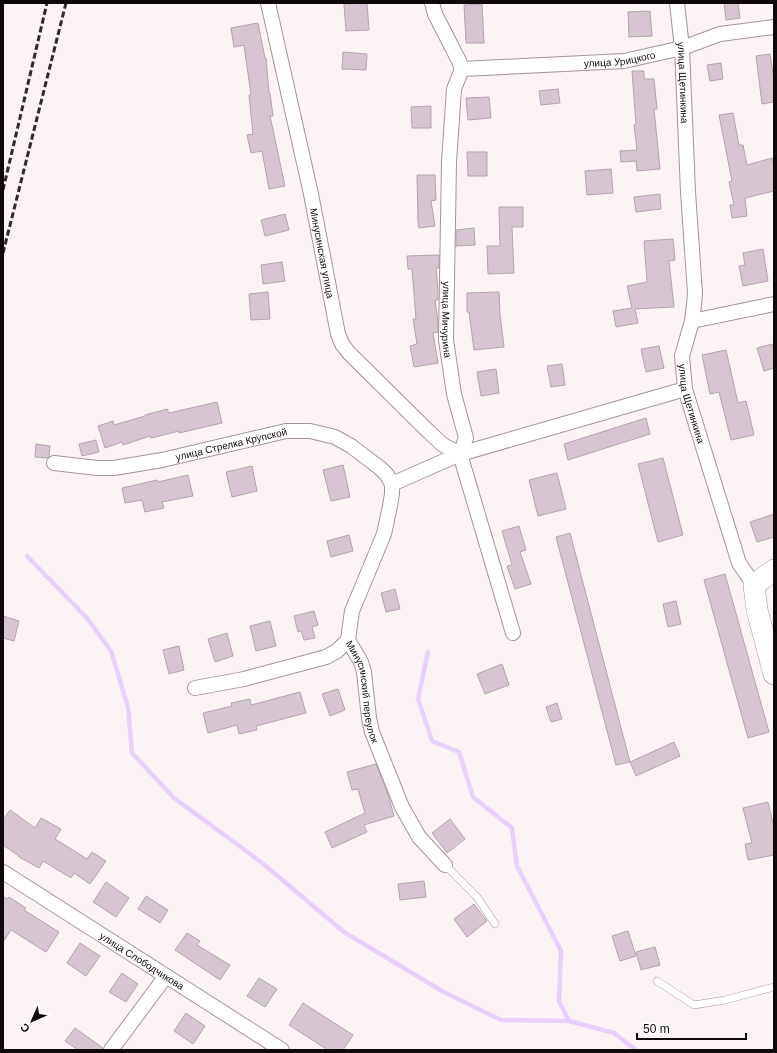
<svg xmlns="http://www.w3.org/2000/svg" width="777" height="1053" font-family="Helvetica,sans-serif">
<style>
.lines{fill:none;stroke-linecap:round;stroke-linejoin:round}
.stream{stroke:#e9d0fa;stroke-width:4.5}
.building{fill:#d7c6d1;stroke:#b3a3ae}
.service-casing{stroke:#a79397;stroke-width:8}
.minor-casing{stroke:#a79397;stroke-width:16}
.secondary-casing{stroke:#a79397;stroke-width:22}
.service{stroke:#fff;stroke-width:7}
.minor{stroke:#fff;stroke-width:14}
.secondary{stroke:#fff;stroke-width:21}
.rail{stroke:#30292b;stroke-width:3;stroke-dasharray:6 3;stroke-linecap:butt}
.labels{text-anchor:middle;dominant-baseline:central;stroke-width:3;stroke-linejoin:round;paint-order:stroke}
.street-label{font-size:10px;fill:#10090b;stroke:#fff}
</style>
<rect width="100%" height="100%" fill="#fcf3f5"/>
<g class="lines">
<path class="stream" d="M27 556 87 618 111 651 128 707 132 753 174 798 261 862 344 932 442 991 501 1020 569 1021 614 1033 636 1050
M428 652 418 699 432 741 459 752 473 797 512 828 517 866 561 951 559 1001 569 1021"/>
</g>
<path class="building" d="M367 3 369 30 346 31 344 4Z
M724 3H738L740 18 726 20Z
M482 4 484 43H466L464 5Z
M650 11 652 36 629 37 628 12Z
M258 23 265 58H266L269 93H270L273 116H270L285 186 269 189 262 151 251 153 247 135 253 134 249 95H251L244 45 234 47 231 28Z
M343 52 367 54 366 70 342 69Z
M770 54 774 79V102L762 104 756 56Z
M721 63 723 79 710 81 707 65Z
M632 71H644V79H654L657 109H654L660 169 637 171 636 161 621 162 620 151 637 150 634 125H636Z
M558 89 560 103 541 105 539 91Z
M489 97 491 118 468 120 466 98Z
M431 106V128H412L411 107Z
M733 113 739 145H743L747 165 772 158 774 165V191L745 198 747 216 732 218 730 205H734L729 182 732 181 719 115Z
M467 152H487V176H468Z
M611 169 613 193 587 195 585 171Z
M417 175H435L436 200 431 201 435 226 419 228 418 221Z
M660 194 661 209 636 212 634 197Z
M499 207H523V227H512L514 273 488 274 487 246H500Z
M285 214 289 230 265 236 261 220Z
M474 228 475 245 456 246V230Z
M673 239 675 260 669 261 674 307 635 309 638 323 616 327 613 311 632 308 627 286 647 282 644 241Z
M763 249 768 281 743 286 739 266 745 265 743 253Z
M439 255V268H436L438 291V300H435L438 322V332L433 333 438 363 414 367 410 346 417 344 413 319H416L412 269H408L407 256Z
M282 262 285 281 263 284 261 265Z
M268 292 270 319 251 320 249 294Z
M499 292 500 314 504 347 474 350 469 312H467V293Z
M772 344 774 352V368L764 371 757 348Z
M659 346 664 368 646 372 641 349Z
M726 350 738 403 746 401 754 435 731 440 719 392 710 394 702 355Z
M562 364 565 385 551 387 547 366Z
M496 369 499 393 481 396 477 372Z
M217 402 222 423 179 433V431L151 438 150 436 123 445 122 442 105 448 98 426 113 421 114 425 145 416V415L167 409 169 413Z
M646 418 650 434 568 460 564 444Z
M96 440 99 452 82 456 79 444Z
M36 444 50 446 49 457 47 458 35 457Z
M663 458 683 535 658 542 638 464Z
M343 465 350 497 331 501 323 470Z
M252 466 257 491 232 497 226 472Z
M557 473 566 509 538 516 529 480Z
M188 475 193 496 162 502 164 508 145 512 142 500 125 503 122 488 157 480 158 482Z
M774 514V537L757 542 750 522Z
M519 526 526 550 520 552 531 584 515 589 507 566 512 565 502 531Z
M570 533 630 762 616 765 556 537Z
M349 535 353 551 331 557 327 541Z
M725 574 769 732 748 738 704 580Z
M395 589 400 609 386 612 381 593Z
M676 601 681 624 668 627 663 604Z
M314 611 318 625 312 627 315 638 304 640 301 631 298 632 294 616Z
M3 616 19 621 14 641 3 638Z
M270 621 276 646 256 651 250 626Z
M227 633 233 656 215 662 208 639Z
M179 646 184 670 169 674 163 650Z
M502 664 509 685 485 694 477 674Z
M338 689 345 710 330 716 322 694Z
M300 692 306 713 256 726 257 730 239 734 237 725 208 733 203 713 232 706 231 703 250 699 251 705Z
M557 703 562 719 551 722 546 707Z
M674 742 680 756 636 776 630 762Z
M376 764 387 791 394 816 364 825 367 832 332 848 325 832 365 813 358 789 352 790 347 772Z
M768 802 774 827V855L748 860 745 844 752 843 743 808Z
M10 810 35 828 41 818 61 829 55 839 87 859 92 852 106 861 90 884 74 873 71 878 43 861 39 868 19 857V856L3 845V820Z
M450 819 465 839 447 853 432 833Z
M424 881 426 897 400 900 398 884Z
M106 882 129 898 116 917 93 902Z
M3 896 7 899 9 897 26 908 24 910 59 932 46 952 11 930 3 942Z
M146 896 168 910 160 923 138 909Z
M474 904 487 921 467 937 454 919Z
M628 931 636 956 620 961 612 936Z
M187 933 200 941 197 945 230 965 220 980 175 950Z
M80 943 100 956 86 976 67 963Z
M655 947 660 965 641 970 636 952Z
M122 973 138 984 126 1002 109 992Z
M259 978 277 989 265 1007 247 996Z
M303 1003 353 1035 343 1050H328L289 1025Z
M186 1013 205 1026 193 1044 174 1031Z
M75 1028 103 1048V1050H78L65 1041Z"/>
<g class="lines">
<defs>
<path id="service" d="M449 869 477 897 495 924
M657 981 694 1005 725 1000 774 987"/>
<g id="minor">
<path id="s1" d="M268 3 311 194 338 334 342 344 349 353 429 432 443 445 460 454"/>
<path id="s2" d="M432 3 435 14 459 61 462 69 454 89 449 162 446 340 454 394 466 438 460 454 513 633"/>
<path id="s3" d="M677 3 682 48 688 192 695 293 694 305 692 321 682 356 685 389 739 563 754 585"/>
<path id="s4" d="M462 69 624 61 682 48 720 34 774 27"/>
<path d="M692 321 774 304"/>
<path id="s5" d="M54 463 97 468H114L162 460 286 431H310L335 437 351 446 380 468 387 475 392 484V494L390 506 384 534 352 611 348 640 361 662 364 672 369 718 372 732 402 807 419 837 445 865"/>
<path d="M392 484 460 454 685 389"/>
<path d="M195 688 244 679 326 657 337 651 348 640"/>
<path id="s6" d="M3 872 282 1050"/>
<path d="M111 1050 166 976"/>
</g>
<path id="secondary" d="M774 570 754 585 757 610 774 674"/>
</defs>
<use href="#service" class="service-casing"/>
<use href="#minor" class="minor-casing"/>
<use href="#secondary" class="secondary-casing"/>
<use href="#service" class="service"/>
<use href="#minor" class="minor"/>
<use href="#secondary" class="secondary"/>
<path class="rail" d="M3 190 47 3
M3 253 66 3"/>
</g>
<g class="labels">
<g class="street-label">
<text stroke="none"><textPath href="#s4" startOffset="158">улица Урицкого</textPath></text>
<text stroke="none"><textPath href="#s3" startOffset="80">улица Щетинкина</textPath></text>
<text stroke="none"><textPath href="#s1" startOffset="256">Минусинская улица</textPath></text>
<text stroke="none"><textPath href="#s2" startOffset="325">улица Мичурина</textPath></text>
<text stroke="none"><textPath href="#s3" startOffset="404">улица Щетинкина</textPath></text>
<text stroke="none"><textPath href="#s5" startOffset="180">улица Стрелка Крупской</textPath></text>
<text stroke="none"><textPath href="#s5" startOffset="579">Минусинский переулок</textPath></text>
<text stroke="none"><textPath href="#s6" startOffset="165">улица Слободчикова</textPath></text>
</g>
</g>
<rect width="777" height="1053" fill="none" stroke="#10090b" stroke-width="8"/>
<g transform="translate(32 1021) rotate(225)" stroke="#ffffff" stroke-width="3" paint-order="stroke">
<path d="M0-3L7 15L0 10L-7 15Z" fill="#10090b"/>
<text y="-6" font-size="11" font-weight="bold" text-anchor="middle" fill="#10090b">С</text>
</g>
<path d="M637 1033v6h109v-6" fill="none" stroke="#10090b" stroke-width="2"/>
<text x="643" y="1033" font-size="12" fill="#10090b" stroke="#ffffff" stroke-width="3" paint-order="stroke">50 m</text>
</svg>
